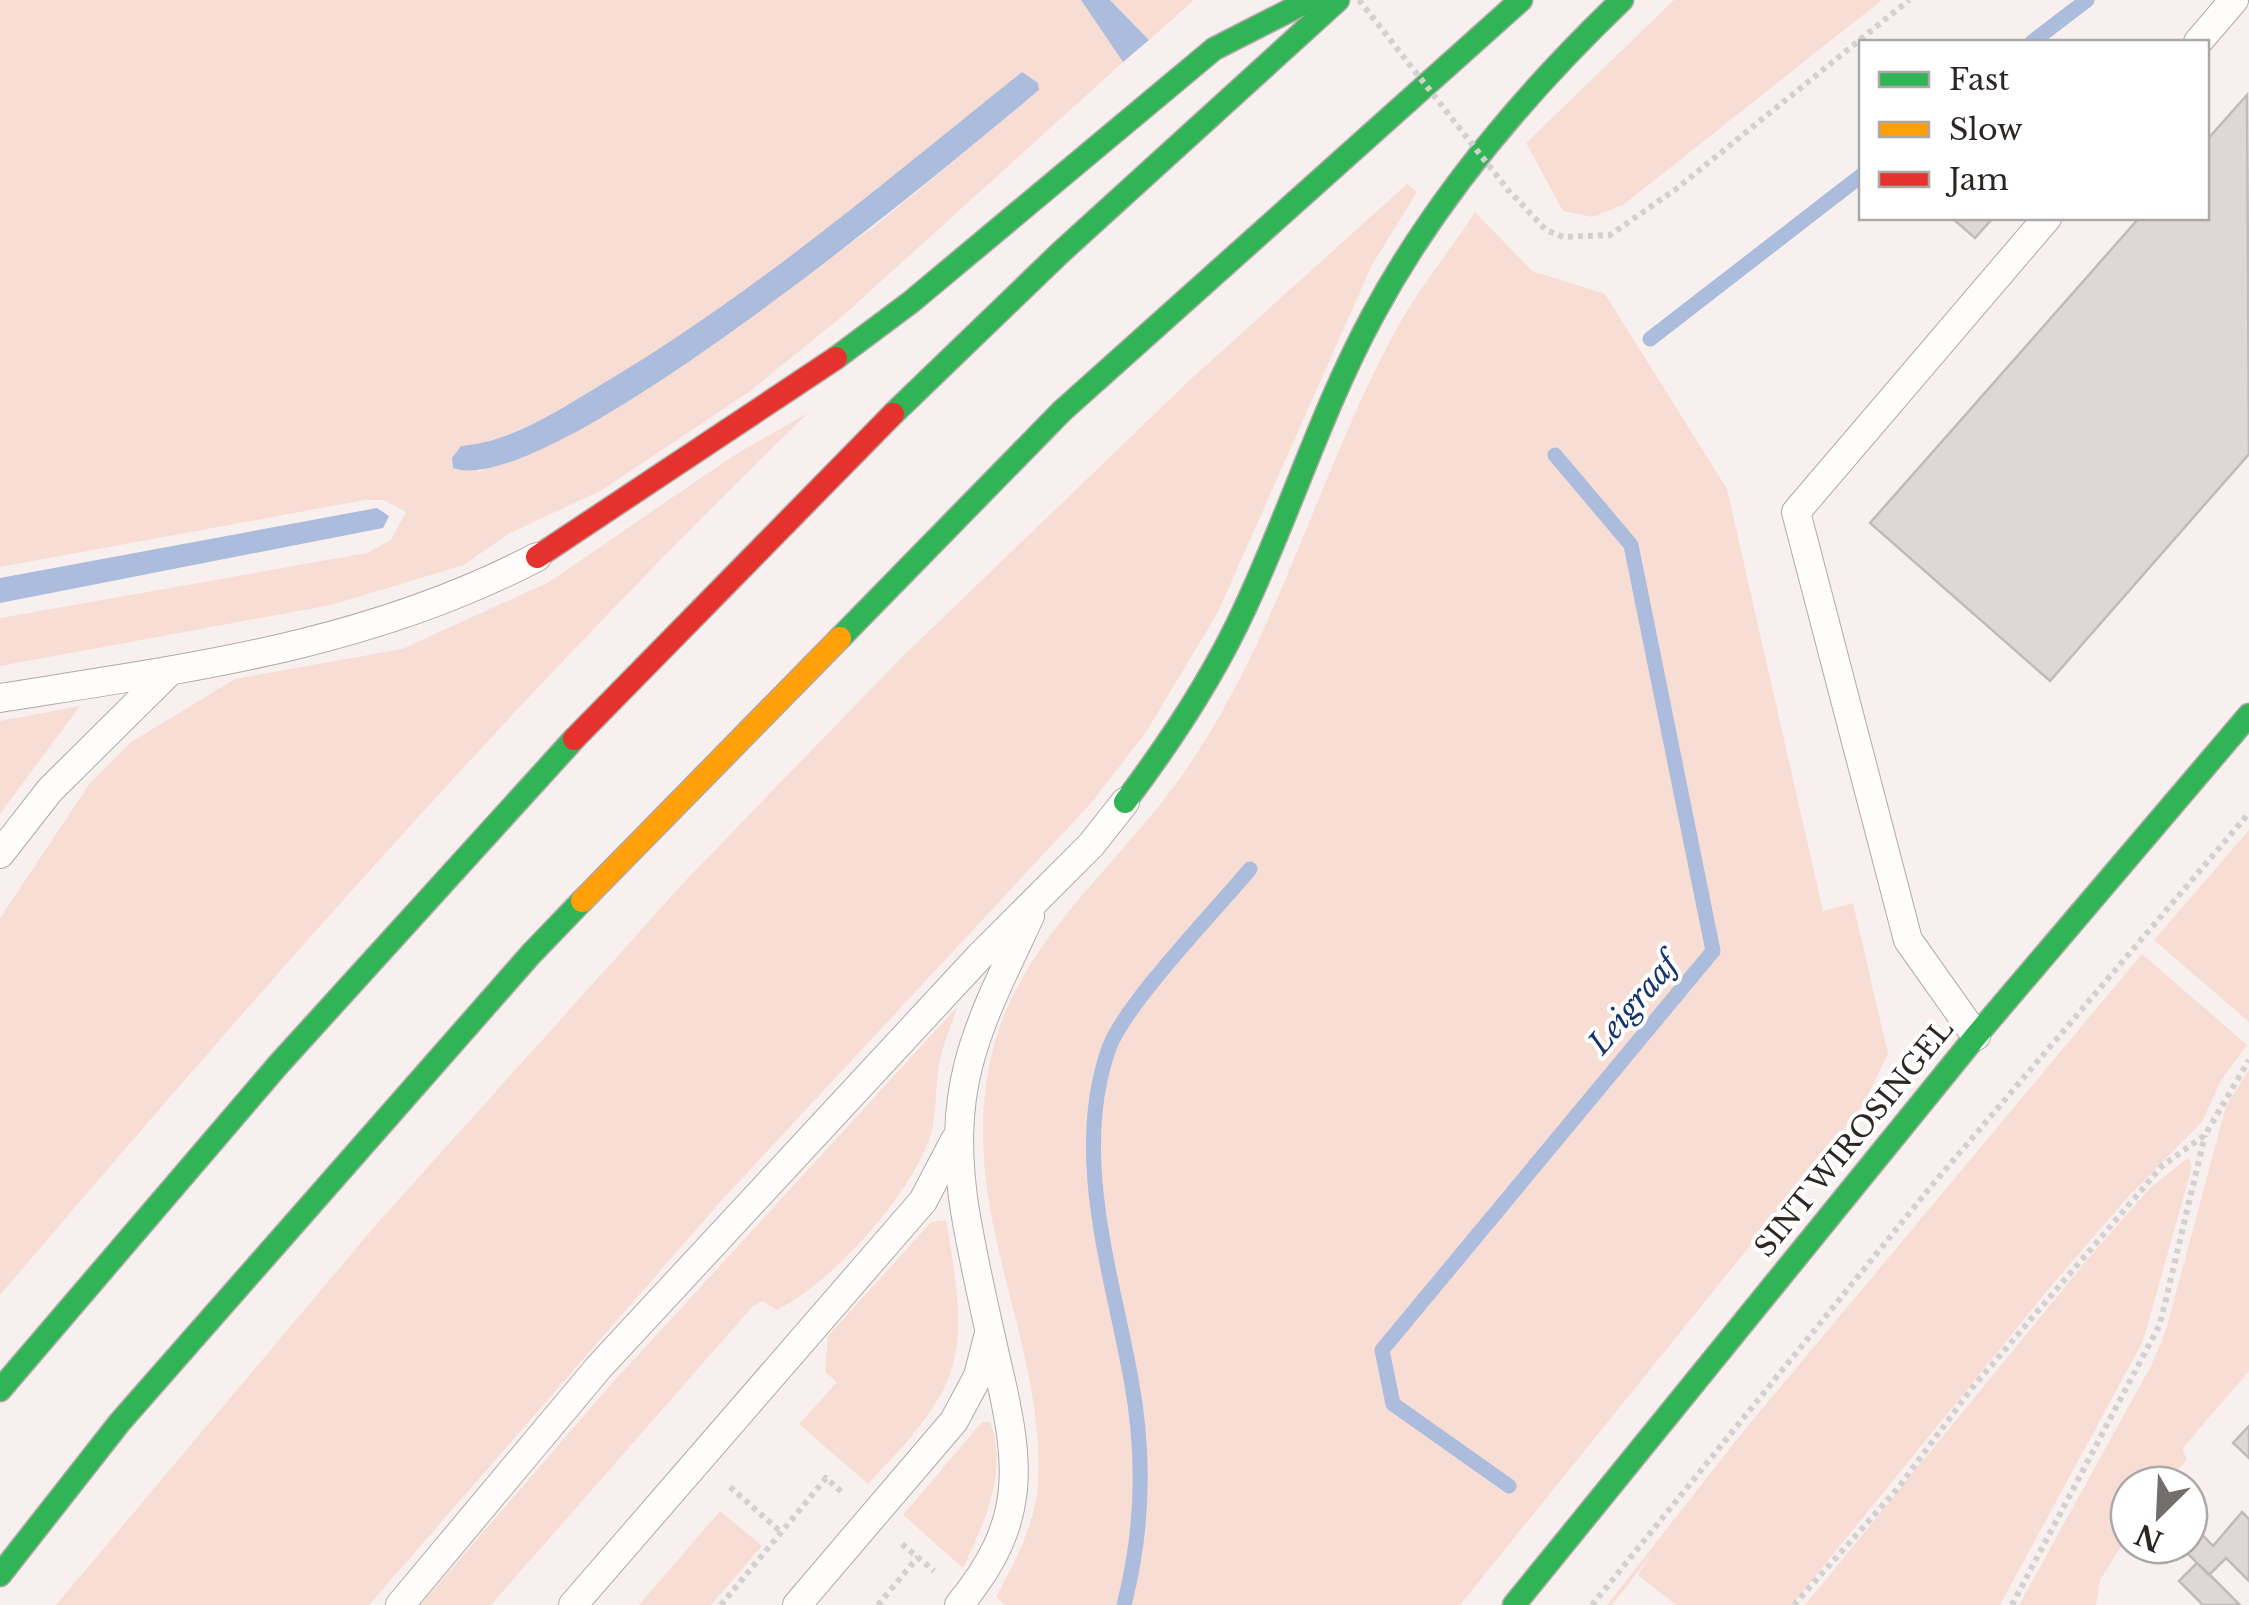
<svg xmlns="http://www.w3.org/2000/svg" width="2249" height="1605" font-family="'Libre Baskerville',serif">
<style>
.green{fill:#f8ddd5;fill-rule:evenodd}
.water{fill:#abbcdd}
.lines{fill:none;stroke-linecap:round;stroke-linejoin:round}
.stream{stroke:#abbcdd;stroke-width:15}
.building{fill:#ddd7d6;stroke:#c0bab8;stroke-width:2.5}
.lane-casing{stroke:#afaaa8;stroke-width:30}
.fast-casing{stroke:#afaaa8;stroke-width:25}
.slow-casing{stroke:#afaaa8;stroke-width:25}
.jam-casing{stroke:#afaaa8;stroke-width:25}
.path{stroke:#d3d0cf;stroke-width:6;stroke-dasharray:5 5;stroke-linecap:butt}
.lane{stroke:#fefdfc;stroke-width:28}
.fast{stroke:#30b455;stroke-width:22}
.slow{stroke:#ff9f0a;stroke-width:22}
.jam{stroke:#e5322d;stroke-width:22}
.path-bridge{stroke:#d3d0cf;stroke-width:6;stroke-dasharray:5 5;stroke-linecap:butt}
.labels{text-anchor:middle;dominant-baseline:central;stroke-width:8;stroke-linejoin:round;paint-order:stroke}
.street-label{font-size:28px;fill:#2c2725;stroke:#fff}
.water-label{font-size:30px;font-style:italic;fill:#163570;stroke:#fff}
</style>
<rect width="100%" height="100%" fill="#f8f0ee"/>
<path class="green" d="M0 0H1081L1123 62 845 314 750 391 602 490 508 534 464 565 331 605 0 666V618L367 553 391 540 406 512 383 500H365L0 567ZM1038 82 1039 90 874 227 597 418 479 472 461 446C513 441 561 408 606 382 757 293 896 185 1038 82Z
M1110 0H1194L1149 40Z
M1674 0H1882L1623 205 1592 217 1563 211 1526 143Z
M1407 184 1417 192 1372 265 1218 612 1146 732 1092 802 720 1202 369 1605H56L374 1227 687 879 902 657 1193 377Z
M1475 212 1532 271 1605 294 1727 489 1823 911 1853 903 1888 1054 1862 1107 1460 1605H1005L996 1597C1015 1562 1036 1523 1038 1482 1045 1342 962 1221 988 1072 1009 950 1106 879 1175 785 1276 647 1316 476 1397 328 1419 288 1450 251 1475 212Z
M808 413C521 691 259 991 0 1295V918L90 783 131 742 235 679 402 649 549 582 733 456Z
M80 706 0 814V721Z
M2249 830V1022L2154 940Z
M2142 954 2247 1045 2221 1080 2202 1122 2126 1199 2047 1291 1792 1605H1676L1638 1575 1653 1552 1612 1605H1607L1742 1433Z
M957 1007C952 1026 942 1045 939 1065 935 1088 937 1111 931 1134 912 1194 833 1282 777 1310L762 1301 752 1307 491 1605H420L607 1389Z
M2249 1070V1371L2182 1449 2187 1459 2166 1485H2129V1534L2100 1580 2096 1605H2019L2152 1364 2166 1330 2226 1106Z
M2189 1157 2192 1167 2143 1341 2000 1605H1805L2087 1260 2149 1189Z
M946 1220C970 1358 966 1382 868 1484L799 1424 837 1382 825 1372 828 1336 931 1222Z
M982 1422H990C1009 1471 984 1524 963 1568L903 1515Z
M720 1511 762 1546 711 1605H639Z"/>
<path class="water" d="M1081 0H1110L1149 40 1123 62Z
M1022 72 1038 83 1039 90C955 160 548 503 453 468L452 458 461 446C511 442 557 411 599 386 752 296 884 182 1022 72Z
M377 508 389 516 383 528 0 603V578Z"/>
<g class="lines">
<path class="stream" d="M2032 42 2087 0
M1650 339 1862 175
M1509 1486 1393 1404 1382 1350 1713 951 1631 545 1555 455
M1124 1605C1143 1531 1145 1454 1131 1379 1112 1273 1071 1155 1109 1048 1125 1004 1216 910 1250 869"/>
</g>
<path class="building" d="M2247 95 2249 454 2050 681 1870 523 2139 218H2206V141Z
M1952 218H1993L1975 238Z
M2249 1426V1458L2233 1443Z
M2242 1512 2249 1519V1581L2226 1558 2209 1575 2179 1545H2189L2194 1526 2213 1546Z
M2197 1563 2210 1575 2240 1605H2203L2179 1581Z"/>
<g class="lines">
<defs>
<path id="lane" d="M2198 42 2234 0
M0 698C188 668 367 646 537 557
M0 854 50 790 170 671
M1976 1036 1908 940 1796 512 2047 218
M400 1605 599 1367 980 956 1091 845 1125 802
M573 1605 923 1201 955 1140
M797 1605 954 1421 978 1376 988 1337
M959 1605C1027 1523 1021 1466 998 1368 986 1316 974 1264 965 1211 945 1083 978 1027 1030 916"/>
<path id="fast" d="M836 358 911 302 1214 49 1310 0
M893 414 1060 253 1338 0
M840 638 1062 411 1521 0
M1125 802C1171 741 1213 678 1245 608 1290 512 1322 409 1373 315 1437 196 1525 93 1622 0
M0 1390 278 1065 574 739
M0 1575 120 1422 531 954 582 901
M1514 1605 1976 1036 2249 715"/>
<path id="slow" d="M582 901 840 638"/>
<path id="jam" d="M537 557 836 358
M574 739 893 414"/>
</defs>
<use href="#lane" class="lane-casing"/>
<use href="#fast" class="fast-casing"/>
<use href="#slow" class="slow-casing"/>
<use href="#jam" class="jam-casing"/>
<path class="path" d="M1514 196 1546 230 1563 237 1610 235 1676 189 1909 0
M730 1487 781 1532
M902 1544 934 1571
M721 1605 826 1478 843 1493
M878 1605 918 1557
M1592 1605 1928 1190 2249 813
M1794 1605 1898 1488 1972 1388 2162 1166 2205 1135 2249 1060
M2012 1605 2160 1324 2205 1135"/>
<use href="#lane" class="lane"/>
<use href="#fast" class="fast"/>
<use href="#slow" class="slow"/>
<use href="#jam" class="jam"/>
<path class="path-bridge" d="M1359 0 1512 195"/>
</g>
<g class="labels">
<g class="street-label">
<text transform="translate(1854 1138) rotate(-51)">SINT WIROSINGEL</text>
</g>
<g class="water-label">
<text transform="translate(1633 1004) rotate(-50)">Leigraaf</text>
</g>
</g>
<rect x="1859" y="40" width="350" height="180" fill="#ffffff" stroke="#aba9a8" stroke-width="2.5"/>
<rect x="1879" y="72" width="50" height="15" fill="#30b455" stroke="#aba9a8" stroke-width="2.5"/>
<text x="1949" y="90" font-size="30" fill="#2c2725">Fast</text>
<rect x="1879" y="122" width="50" height="15" fill="#ff9f0a" stroke="#aba9a8" stroke-width="2.5"/>
<text x="1949" y="140" font-size="30" fill="#2c2725">Slow</text>
<rect x="1879" y="172" width="50" height="15" fill="#e5322d" stroke="#aba9a8" stroke-width="2.5"/>
<text x="1949" y="190" font-size="30" fill="#2c2725">Jam</text>
<g transform="translate(2159 1515) rotate(204)"><circle r="48" fill="#ffffff" stroke="#aba9a8" stroke-width="2.5"/>
<path d="M0-8L18 38L0 25L-18 38Z" fill="#736d6b"/>
<text y="-15" font-size="28" font-weight="bold" text-anchor="middle" fill="#2c2725">N</text>
</g>
</svg>
